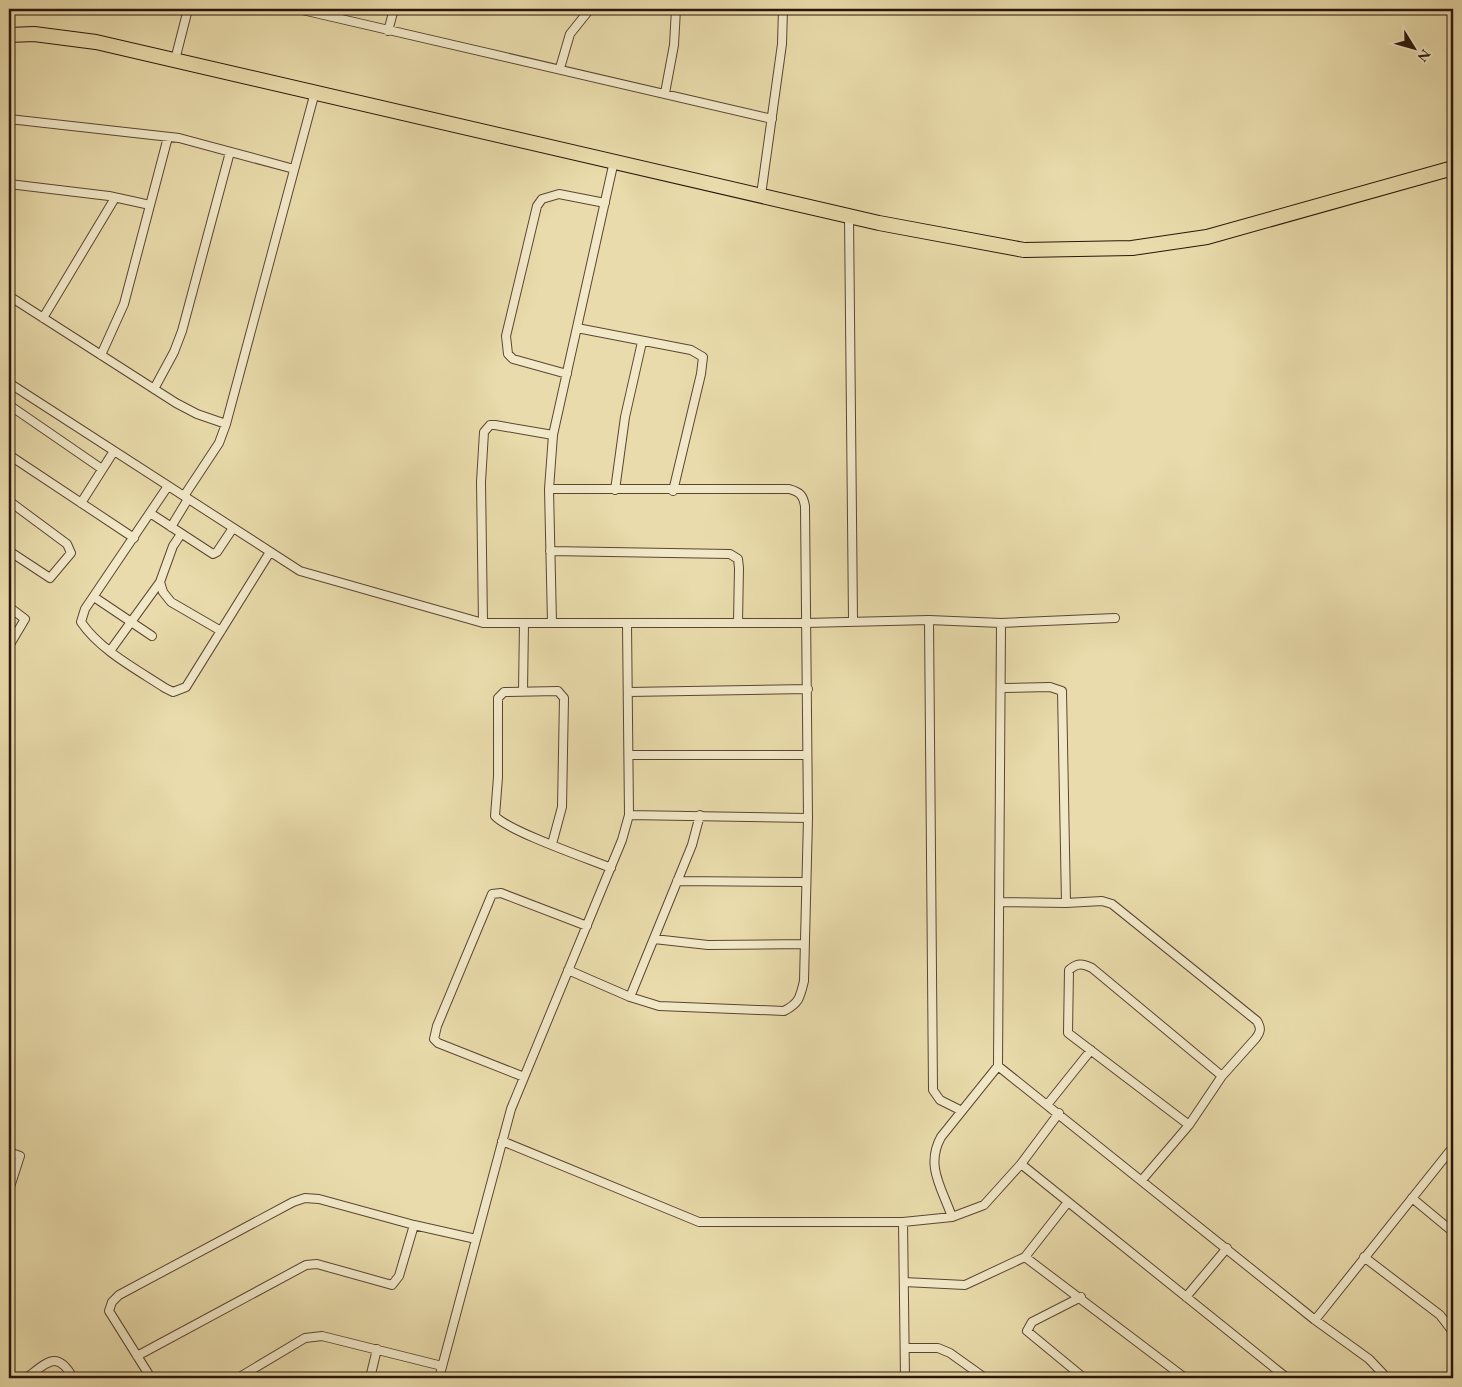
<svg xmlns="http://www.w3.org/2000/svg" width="1462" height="1387" font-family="'EB Garamond',serif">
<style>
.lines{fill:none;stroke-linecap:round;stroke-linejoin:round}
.street-casing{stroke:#5b4632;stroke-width:10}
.highway-casing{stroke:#2c150a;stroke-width:16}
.street{stroke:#f1e8c8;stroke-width:8}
.highway{stroke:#e9dbab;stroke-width:14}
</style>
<rect width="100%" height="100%" fill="#e9dbab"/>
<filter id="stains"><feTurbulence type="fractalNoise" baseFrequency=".004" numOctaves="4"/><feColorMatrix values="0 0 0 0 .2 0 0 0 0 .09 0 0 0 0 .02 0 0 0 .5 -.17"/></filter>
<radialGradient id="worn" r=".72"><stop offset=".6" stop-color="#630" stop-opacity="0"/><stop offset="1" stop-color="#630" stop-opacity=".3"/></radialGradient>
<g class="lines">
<defs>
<path id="street" d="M298 9 772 119
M388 31 394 9
M175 60 188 9
M560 68 570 34 590 9
M665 93 674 45 676 9
M9 119 179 138 294 169
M9 184 109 196 150 205
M761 195 782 44 783 9
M849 216 853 620
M9 296 176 403 197 414 226 424
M43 318 115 198
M577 328 691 350 703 357 701 374 673 491
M101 355 124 304 168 137
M567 374 513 359 508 354 506 336 537 206 542 199 559 194 605 203
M9 383 300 571 483 623H806L929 620 1001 623 1115 618
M154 389 174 352 182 331 230 152
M9 405 102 469
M9 455 134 538
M168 486 85 609 81 622C100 650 136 669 165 688L173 692 186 687 270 552
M549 489H789C800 492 803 495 805 506L808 818 804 981C800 998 799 1003 784 1011L659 1006 630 997 568 970
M615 490 625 417 642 342
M184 496 219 443 226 424 315 92
M9 501 67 544 71 553 50 578 9 551
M81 503 114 451
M150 513 213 554 217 552 233 528
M171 527 188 499
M181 534 173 546 160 582 163 592 171 602 221 631
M550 551 730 554 738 559 739 568 738 622
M94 597 152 636
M9 607 25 619 9 646
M929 620 933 1090 940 1100 962 1111
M483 623 481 482 484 432 490 425H495L553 435
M552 623 549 489 553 435 614 161
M1001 623 998 1066 1315 1320 1369 1359 1387 1378
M110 651 160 582
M1002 688 1050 687 1062 691 1066 903
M523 691 524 623
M628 692 808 689
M629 755H806
M629 815 808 818
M552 844 562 807 564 698 558 691 504 692 498 698V777L495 816C508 831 589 859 611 868
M677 881 806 882
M1000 902 1066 903 1102 901 1112 904 1257 1021C1261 1028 1261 1031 1256 1038L1222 1076 1189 1125 1142 1180
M654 939 708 945 804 944
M630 997 692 845 700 815
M524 1077 438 1043 434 1039 437 1026 490 899 492 894 501 893 587 926
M1047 1105 1091 1050
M1189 1125 1068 1033 1069 970C1077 963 1082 963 1092 968L1222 1076
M502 1141 699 1222H903L952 1217 984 1205 1021 1164 1059 1113
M9 1152 20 1156 9 1190
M1021 1164 1287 1378
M1412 1198 1453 1232
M952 1217C942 1188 925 1166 941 1137L998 1066
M903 1222 905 1378
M1025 1257 1185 1378
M1364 1257 1440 1315 1453 1332
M904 1282 965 1285 1025 1257 1068 1202
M1081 1297 1032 1322 1027 1331 1084 1378
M1186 1297 1227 1248
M1315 1320 1453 1147
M906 1348H938L950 1353 985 1378
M137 1356 306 1265 317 1264 392 1285 399 1276 414 1225
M26 1378C47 1363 57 1349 73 1378
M151 1378 109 1311 112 1302 119 1295 293 1202 305 1198 319 1199 414 1225 476 1239
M238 1378 305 1338 322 1336 442 1366
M370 1378 377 1349
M439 1378 511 1109 622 840 629 815 627 624"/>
<path id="highway" d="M9 35 34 34 96 42 879 223 1024 250 1132 248 1207 237 1453 168"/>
</defs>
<use href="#street" class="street-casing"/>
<use href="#highway" class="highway-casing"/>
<use href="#street" class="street"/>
<use href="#highway" class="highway"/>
</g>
<rect width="1462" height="1387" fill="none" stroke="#e9dbab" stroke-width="30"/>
<rect x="10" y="10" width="1442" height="1367" fill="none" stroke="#2c150a" stroke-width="2.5"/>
<rect x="15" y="15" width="1432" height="1357" fill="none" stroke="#2c150a"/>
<g transform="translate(1414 48) rotate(127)" stroke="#f1e8c8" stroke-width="4" paint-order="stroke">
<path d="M0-4L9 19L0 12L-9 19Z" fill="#2c150a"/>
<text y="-8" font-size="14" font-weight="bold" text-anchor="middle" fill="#2c150a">N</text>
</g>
<rect width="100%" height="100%" filter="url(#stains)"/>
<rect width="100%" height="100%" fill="url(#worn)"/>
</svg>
